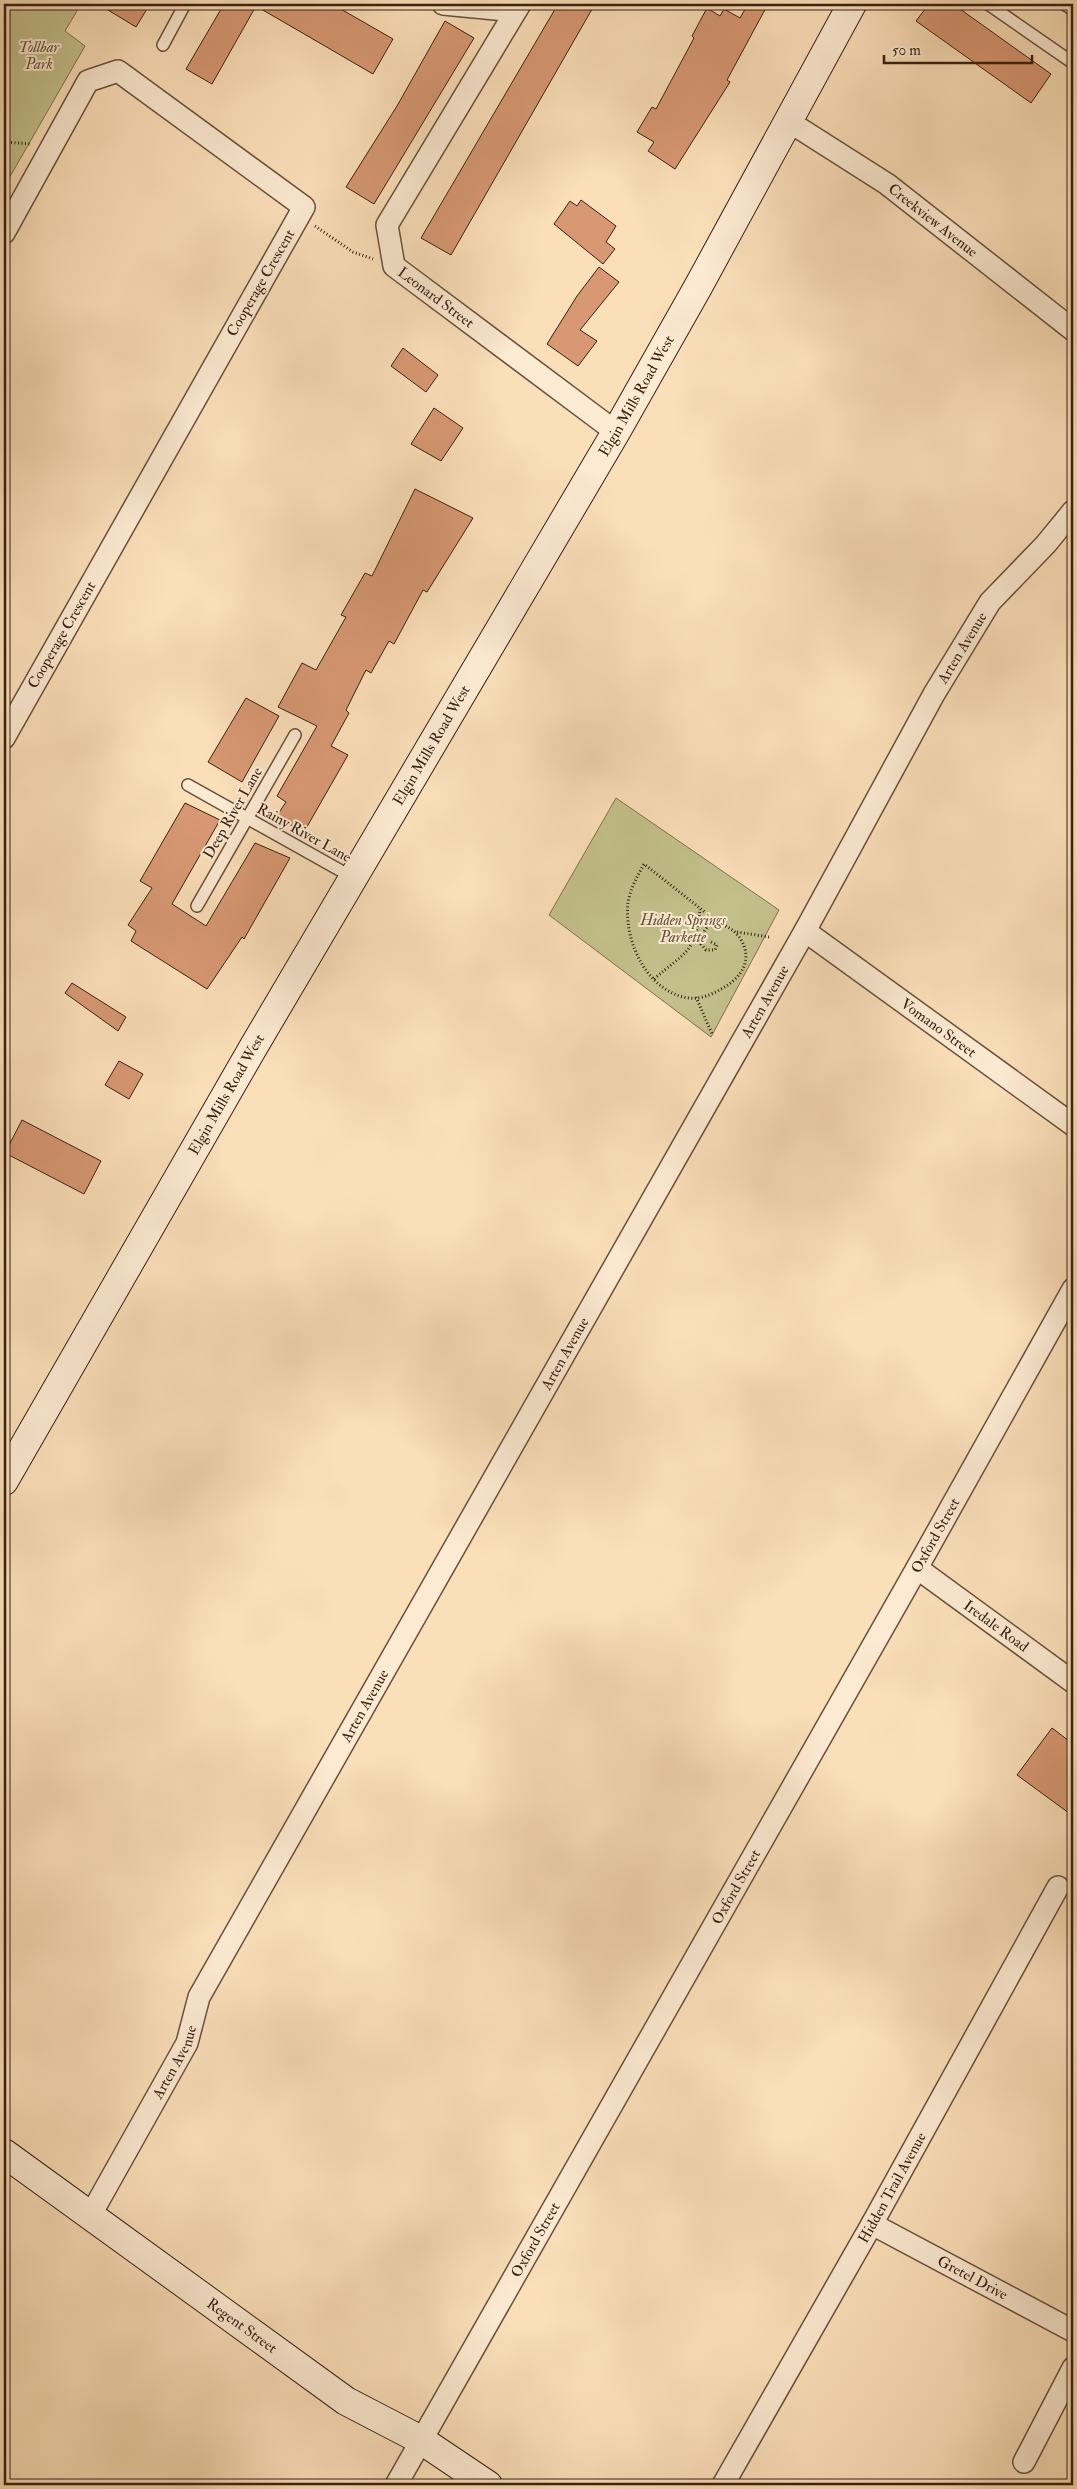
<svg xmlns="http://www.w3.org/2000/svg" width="1077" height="2489" font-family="'IM FELL Double Pica',serif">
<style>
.green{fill:#c3c08c;stroke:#7e7050}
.building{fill:#d79873;stroke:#392013}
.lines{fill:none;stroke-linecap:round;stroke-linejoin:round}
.lane-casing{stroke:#6a503c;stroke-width:14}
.street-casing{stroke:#6a503c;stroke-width:24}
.secondary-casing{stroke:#392013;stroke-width:30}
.path{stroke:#392013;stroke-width:3;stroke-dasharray:1 2.5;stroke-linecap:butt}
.lane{stroke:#fcead2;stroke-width:11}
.street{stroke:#fcead2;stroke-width:21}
.secondary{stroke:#fcead2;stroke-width:28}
.labels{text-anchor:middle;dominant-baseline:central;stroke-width:4;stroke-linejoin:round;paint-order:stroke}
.park-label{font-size:15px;font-style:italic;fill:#625037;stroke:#fcead2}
.street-label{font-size:15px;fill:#392013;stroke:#fcead2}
</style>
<rect width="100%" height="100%" fill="#fbdfb9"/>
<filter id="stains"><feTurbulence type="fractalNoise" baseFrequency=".004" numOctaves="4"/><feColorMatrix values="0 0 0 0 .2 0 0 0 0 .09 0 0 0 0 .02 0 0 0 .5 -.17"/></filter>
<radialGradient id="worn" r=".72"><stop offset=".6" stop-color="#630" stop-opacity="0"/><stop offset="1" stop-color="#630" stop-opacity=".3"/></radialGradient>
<path class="green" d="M4 4H81L65 31 85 46 4 187Z
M616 798 779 910 711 1037 549 915Z"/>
<path class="building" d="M98 4H150L136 27Z
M224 4H332L393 39 373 74 256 6 212 84 186 69Z
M558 4H595L451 255 421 238Z
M748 4H768L727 80 730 82 675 169 648 151 654 142 637 132 652 107 656 109 694 38 692 36 707 8 720 16 724 9 740 18Z
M929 4H953L1051 74 1031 103 916 21Z
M445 21 474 38 374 204 346 187 397 106Z
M581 200 616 226 606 242 615 249 603 264 554 224 570 201 577 206Z
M599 267 619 282 580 330 597 341 578 366 547 344 577 296Z
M403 348 438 375 426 392 391 366Z
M434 408 463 428 441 461 411 444Z
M415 489 473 518 427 592 423 590 394 644 389 641 371 673 366 670 346 710 349 713 331 746 348 755 304 832 276 817 286 802 277 796 317 726 278 707 302 663 316 670 346 617 341 615 365 573 372 576Z
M246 698 279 716 242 782 208 762Z
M185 803 220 820 172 904 206 926 255 843 290 858 244 939 242 937 207 989 131 941 136 931 128 925 152 888 140 881Z
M72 983 126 1017 118 1031 65 993Z
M119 1061 143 1074 129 1099 105 1085Z
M22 1120 101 1161 84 1194 5 1153Z
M1052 1728 1073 1744V1816L1017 1775Z"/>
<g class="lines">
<defs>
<path id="lane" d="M988 4 1073 63
M1064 4 1073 10
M163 45 185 4
M188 785 352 877
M197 906 295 735"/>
<g id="street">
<path d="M443 4 515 11"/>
<path id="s1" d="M520 4 387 225 394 266 616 432"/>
<path id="s2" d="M788 121 887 184 1073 330"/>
<path d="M4 233 88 81 118 71 304 207 4 738"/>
<path id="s3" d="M805 931 1073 1125"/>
<path id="s4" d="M917 1568 1073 1682"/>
<path id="s5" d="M90 2216 187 2043 199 1997 805 931 934 694 990 602 1046 544 1073 511"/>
<path id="s6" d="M872 2224 1073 2331"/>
<path d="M1024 2462 1073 2368"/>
<path id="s7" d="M396 2485 917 1568 1073 1289"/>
<path id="s8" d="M723 2485 872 2224 1058 1887"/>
</g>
<g id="secondary">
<path id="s9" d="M4 1481 254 1046 616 432 698 287 852 4"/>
<path id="s10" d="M4 2153 346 2401 421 2440 488 2485"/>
</g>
</defs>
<use href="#lane" class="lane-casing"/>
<use href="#street" class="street-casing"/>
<use href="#secondary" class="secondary-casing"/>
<path class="path" d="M4 142 31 144
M315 226 353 252 373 259
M737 932 769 937
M711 942 717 945 715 950H706L701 944C704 892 784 953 723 988 711 995 698 1001 683 997 645 987 624 940 628 903 630 889 637 877 644 864L720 924
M654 979C685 952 696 953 700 909
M696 997 712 1034"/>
<use href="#lane" class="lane"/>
<use href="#street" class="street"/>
<use href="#secondary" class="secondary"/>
</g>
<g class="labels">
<g class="park-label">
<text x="39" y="47">Tollbar<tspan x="39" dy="17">Park</tspan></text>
<text x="683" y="920">Hidden Springs<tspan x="683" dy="17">Parkette</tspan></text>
</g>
<g class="street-label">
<text stroke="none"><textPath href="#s2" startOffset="176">Creekview Avenue</textPath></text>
<text transform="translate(261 283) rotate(-60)">Cooperage Crescent</text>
<text stroke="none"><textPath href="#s1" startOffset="352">Leonard Street</textPath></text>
<text stroke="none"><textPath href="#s9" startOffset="1256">Elgin Mills Road West</textPath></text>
<text transform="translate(62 635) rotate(-60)">Cooperage Crescent</text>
<text stroke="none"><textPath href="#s5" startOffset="1796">Arten Avenue</textPath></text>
<text stroke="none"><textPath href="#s9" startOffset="851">Elgin Mills Road West</textPath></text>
<text transform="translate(233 813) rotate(-60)">Deep River Lane</text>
<text transform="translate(304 833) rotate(29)">Rainy River Lane</text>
<text stroke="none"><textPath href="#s5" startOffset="1391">Arten Avenue</textPath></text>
<text stroke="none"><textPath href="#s3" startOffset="165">Vomano Street</textPath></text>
<text stroke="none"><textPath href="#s9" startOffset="446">Elgin Mills Road West</textPath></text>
<text stroke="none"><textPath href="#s5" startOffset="986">Arten Avenue</textPath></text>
<text stroke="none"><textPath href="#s7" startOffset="1092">Oxford Street</textPath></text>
<text stroke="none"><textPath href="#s4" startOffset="98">Iredale Road</textPath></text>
<text stroke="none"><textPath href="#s5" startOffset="581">Arten Avenue</textPath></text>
<text stroke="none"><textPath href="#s7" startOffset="688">Oxford Street</textPath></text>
<text stroke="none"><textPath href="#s5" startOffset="176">Arten Avenue</textPath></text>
<text stroke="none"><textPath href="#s8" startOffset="342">Hidden Trail Avenue</textPath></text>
<text stroke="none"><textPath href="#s7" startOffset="282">Oxford Street</textPath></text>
<text stroke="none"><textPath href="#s6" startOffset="114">Gretel Drive</textPath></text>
<text stroke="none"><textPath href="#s10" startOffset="294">Regent Street</textPath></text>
</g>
</g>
<rect width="1077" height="2489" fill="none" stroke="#fbdfb9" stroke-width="20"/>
<rect x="5" y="5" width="1067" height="2479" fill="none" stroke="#392013" stroke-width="2.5"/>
<rect x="10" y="10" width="1057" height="2469" fill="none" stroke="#392013"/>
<path d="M884 55v8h148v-8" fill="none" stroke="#392013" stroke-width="2.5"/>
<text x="892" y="55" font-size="15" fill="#392013" stroke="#fcead2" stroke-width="4" paint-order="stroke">50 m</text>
<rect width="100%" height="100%" filter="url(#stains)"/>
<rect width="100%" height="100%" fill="url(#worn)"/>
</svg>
